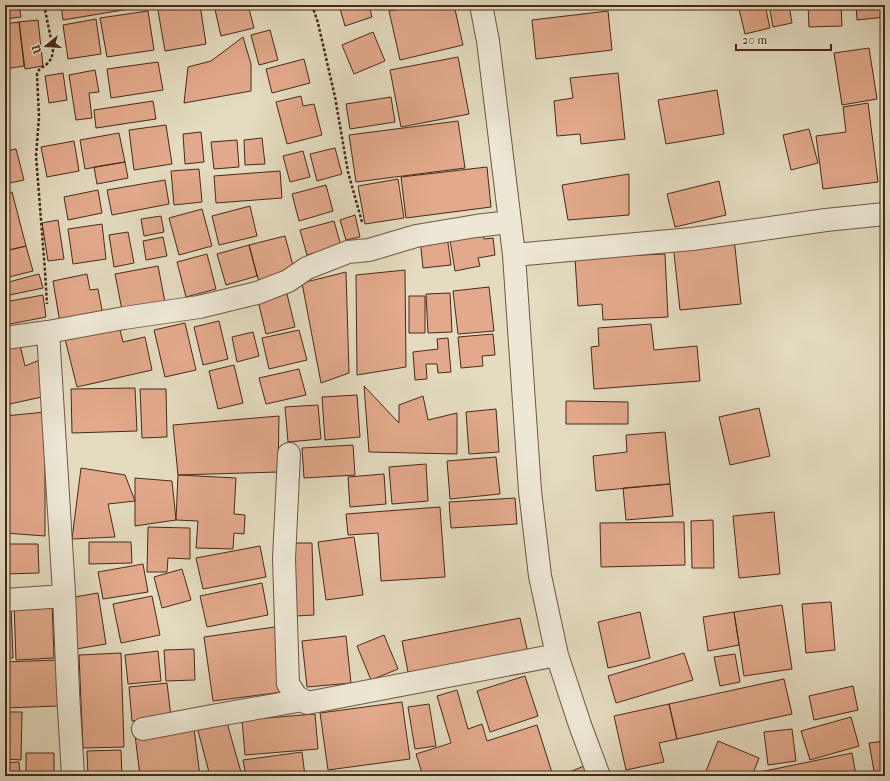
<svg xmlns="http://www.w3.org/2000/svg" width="890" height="781" font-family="'IM FELL French Canon',serif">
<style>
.building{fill:#e3a98c;stroke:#482a19}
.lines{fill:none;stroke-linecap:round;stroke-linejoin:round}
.street-casing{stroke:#6f5643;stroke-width:24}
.path{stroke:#482a19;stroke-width:2.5;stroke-dasharray:3 2;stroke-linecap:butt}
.street{stroke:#ede8d6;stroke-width:22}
</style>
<rect width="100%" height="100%" fill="#e4dbc0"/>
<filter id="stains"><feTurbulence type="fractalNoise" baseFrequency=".005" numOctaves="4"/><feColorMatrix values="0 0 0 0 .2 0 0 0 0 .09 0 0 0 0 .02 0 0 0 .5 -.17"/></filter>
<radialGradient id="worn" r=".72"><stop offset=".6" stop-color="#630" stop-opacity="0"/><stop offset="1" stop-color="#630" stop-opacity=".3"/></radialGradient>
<path class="building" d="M5 5H19L21 17 5 19Z
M61 5H135V8L63 20Z
M157 5H200L206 44 165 51Z
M214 5H248L254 28 221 36Z
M339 5H369L372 17 345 26Z
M417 5H454L463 45 400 60 389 11Z
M738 5H765L770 28 745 34Z
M769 5H789L792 23 773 27Z
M808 5H841L842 26 809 27Z
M856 5H885V17L857 20Z
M148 11 154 50 107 57 100 18Z
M608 11 612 50 536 59 532 20Z
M96 19 101 54 68 59 63 25Z
M38 20 43 66 25 69 19 22Z
M19 22 24 66 5 69V24Z
M270 30 278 60 259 65 251 35Z
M373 32 385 61 354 74 342 45Z
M243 37 251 64V91L184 103 188 67 211 61Z
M869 48 877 99 842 105 834 53Z
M458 57 469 114 401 127 390 70Z
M304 59 310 83 272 93 266 69Z
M158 62 163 90 111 98 107 69Z
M95 70 99 92 89 93 92 118 76 120 69 75Z
M63 73 67 100 49 103 45 76Z
M618 73 625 139 581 144 580 134 557 136 554 101 573 98 570 78Z
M717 90 724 134 666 144 658 100Z
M301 96 303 106 314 104 322 135 287 144 276 102Z
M391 97 395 122 350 129 346 104Z
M153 101 156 119 96 128 94 110Z
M868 103 878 182 823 189 816 136 846 132 843 107Z
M5 121 10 142 5 144Z
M458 121 465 168 356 182 349 135Z
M166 125 172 164 134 170 129 130Z
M809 129 818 163 791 170 783 135Z
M201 132 204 162 185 164 183 134Z
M119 133 125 162 85 169 80 140Z
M262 138 265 164 245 165 244 140Z
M237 140 239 167 214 169 211 142Z
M74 141 79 171 47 177 41 147Z
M335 148 342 174 317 181 310 154Z
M16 149 24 180 5 184V151Z
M303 151 310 177 290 182 283 156Z
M125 162 128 178 97 184 94 167Z
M487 167 491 207 406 218 401 177Z
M199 169 202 202 174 205 171 171Z
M280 171 282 198 216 203 214 176Z
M629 174V215L568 220 562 185Z
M398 179 404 218 365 224 358 186Z
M165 180 169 204 112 215 107 190Z
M719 181 726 215 675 227 667 194Z
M326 185 333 211 299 221 292 194Z
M98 190 102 213 68 220 64 197Z
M12 192 26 246 5 251V194Z
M250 206 257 236 219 245 212 216Z
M202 209 212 246 179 255 169 218Z
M355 215 360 237 346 240 340 220Z
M161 216 164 232 144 236 141 219Z
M58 220 64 259 48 261 42 223Z
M334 221 341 246 307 255 300 230Z
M102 224 106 259 73 264 68 229Z
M482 228 484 239 493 238 495 255 478 258 480 266 455 271 449 234Z
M128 232 134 263 114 267 109 235Z
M285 236 295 273 259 282 249 245Z
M447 236 451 265 423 268 420 239Z
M163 237 167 256 146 260 143 241Z
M734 238 741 304 680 310 673 244Z
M249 245 257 276 226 285 217 254Z
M26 246 33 271 5 278V251Z
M207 254 216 289 186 297 177 262Z
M665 254 668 317 603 320 602 304 578 306 575 258Z
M158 266 165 302 122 310 115 274Z
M405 270 406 367 357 375 356 275Z
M346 272 349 373 321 383 302 283Z
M39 274 43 288 5 296V283Z
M87 274 90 290 98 289 103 315 60 323 53 281Z
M489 287 494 331 458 334 453 291Z
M450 293 452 332 428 333 426 294Z
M287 294 295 327 266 334 258 301Z
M43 295 46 317 5 325V302Z
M409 296H425V333H409Z
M219 321 228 359 203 365 194 327Z
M185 323 196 370 165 377 154 330Z
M651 324 654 350 697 346 700 381 594 389 591 347 599 346 598 328Z
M119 326 123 342 145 337 152 370 77 387 65 339Z
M299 330 307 360 269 369 262 338Z
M253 332 259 356 237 362 232 337Z
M493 334 495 355 482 356 483 366 461 368 458 337Z
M448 338 451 372 438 373 437 364H426L427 379 415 380 413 352 438 349 437 339Z
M19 341 25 366 42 359V397L5 405V344Z
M234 365 243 403 218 409 209 371Z
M299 369 306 395 266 404 259 378Z
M364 386 399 423V405L423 396 428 420 457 413V454L369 452Z
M135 388 137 431 72 433 71 389Z
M140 389H166L167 437 142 438Z
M357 395 360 437 325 440 322 397Z
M566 401 628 402V424H566Z
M318 405 321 439 288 442 285 407Z
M759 408 770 456 730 465 719 417Z
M496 409 499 452 469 454 466 412Z
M45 412V536L5 533V416Z
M279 416 278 472 178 475 173 425Z
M665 432 670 484 596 491 593 456 627 452 626 435Z
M353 445 355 475 304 478 302 448Z
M496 457 500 494 450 499 447 461Z
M426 464 428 501 392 504 389 467Z
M81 468 125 475 135 501 108 504 115 537 72 539Z
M384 474 386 504 350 507 348 477Z
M178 475 236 478 234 514 245 515 244 534 234 533 233 549 196 548 198 521 176 520Z
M135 478 172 481 176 520 135 526Z
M670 484 673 516 626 520 623 488Z
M515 498 517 524 451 528 449 502Z
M440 507 445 577 381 581 378 533 348 535 346 514Z
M774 512 780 574 739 578 733 516Z
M713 520 714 568H692L691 521Z
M684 522 685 565 601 567 600 523Z
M148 527 190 528V559L168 558 167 572H147Z
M354 537 363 595 326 600 318 542Z
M89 542H131L132 563 89 564Z
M294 543H312L314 615 296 616Z
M5 544H38L39 573 5 574Z
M260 546 266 577 203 589 196 558Z
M143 564 148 592 103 599 98 572Z
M182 569 191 600 162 608 154 577Z
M262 583 268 615 207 627 200 596Z
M98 593 106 644 76 649 69 598Z
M152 596 160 635 121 643 113 604Z
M52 601 54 658 16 660 14 602Z
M831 602 835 650 806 653 802 604Z
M782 605 792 669 744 676 734 612Z
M5 606H11L13 658H5Z
M640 612 650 658 608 668 598 622Z
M734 612 739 645 708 651 703 617Z
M520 618 528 653 409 677 402 641Z
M275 627 283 692 213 701 204 637Z
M384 635 398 669 371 680 357 646Z
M346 636 351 683 307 687 302 641Z
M194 649 195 680 166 681 164 650Z
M158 651 161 681 128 684 125 655Z
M121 653 124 747 83 748 79 655Z
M684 653 693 680 616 703 608 676Z
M735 654 740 682 720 686 714 657Z
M56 660 58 706 5 708V662Z
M525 676 538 716 490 732 477 691Z
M784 679 792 714 677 739 669 704Z
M167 683 171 717 132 721 129 687Z
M853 686 858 710 814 720 809 696Z
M457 690 468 729 482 724 487 741 537 725 553 776H423L416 754 451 743 437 696Z
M402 702 410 759 328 770 320 713Z
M429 704 436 746 415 749 408 707Z
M669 704 677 739 659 743 664 762 626 770 614 716Z
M5 712H22L21 760 5 759Z
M315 714 318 749 245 755 242 720Z
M851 717 859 746 810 760 801 731Z
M226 719 242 776H210L197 727Z
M194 729 200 776H140L135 735Z
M792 729 796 761 768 765 764 732Z
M718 741 759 758 752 776H704Z
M885 741V776H875L869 743Z
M121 750 122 776H88L87 751Z
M302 752 305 776H246L243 760Z
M26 753H54V776H26Z
M852 753 856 775 852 776H761L760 772Z
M19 762 20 776H5V763Z
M584 766 588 776H560Z"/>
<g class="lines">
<defs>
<path id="street" d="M481 5 488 41 510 222 514 255 530 491 540 576 557 655 580 725 599 776
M514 255 692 239 826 220 885 214
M48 332 64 593 68 692 73 776
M5 338 48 332 124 318 199 307 257 293 288 281 307 268 348 252 369 250 416 236 476 226 510 222
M289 454 284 559 288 684 296 696 307 703 557 655
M5 600 64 596
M143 729 212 716 303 700"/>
</defs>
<use href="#street" class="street-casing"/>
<path class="path" d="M44 5 53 49C53 55 51 60 47 64 42 68 39 68 37 74L39 117 36 156 45 271 47 304
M312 5 318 23 335 97 348 172 362 222"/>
<use href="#street" class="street"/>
</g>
<rect width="890" height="781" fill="none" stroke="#e4dbc0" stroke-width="20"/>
<rect x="6" y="6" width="878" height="769" fill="none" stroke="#482a19" stroke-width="2"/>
<rect x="10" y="10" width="870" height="761" fill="none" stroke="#482a19"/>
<g transform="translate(46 46) rotate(252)" stroke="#ede8d6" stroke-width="3" paint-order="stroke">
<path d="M0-3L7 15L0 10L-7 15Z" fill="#482a19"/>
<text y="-6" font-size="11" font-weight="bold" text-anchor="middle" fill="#482a19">U</text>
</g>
<path d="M736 44v6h95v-6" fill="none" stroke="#482a19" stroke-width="2"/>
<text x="742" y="44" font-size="12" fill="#482a19" stroke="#ede8d6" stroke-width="3" paint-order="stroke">20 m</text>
<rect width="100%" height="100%" filter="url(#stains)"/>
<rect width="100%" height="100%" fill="url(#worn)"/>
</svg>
